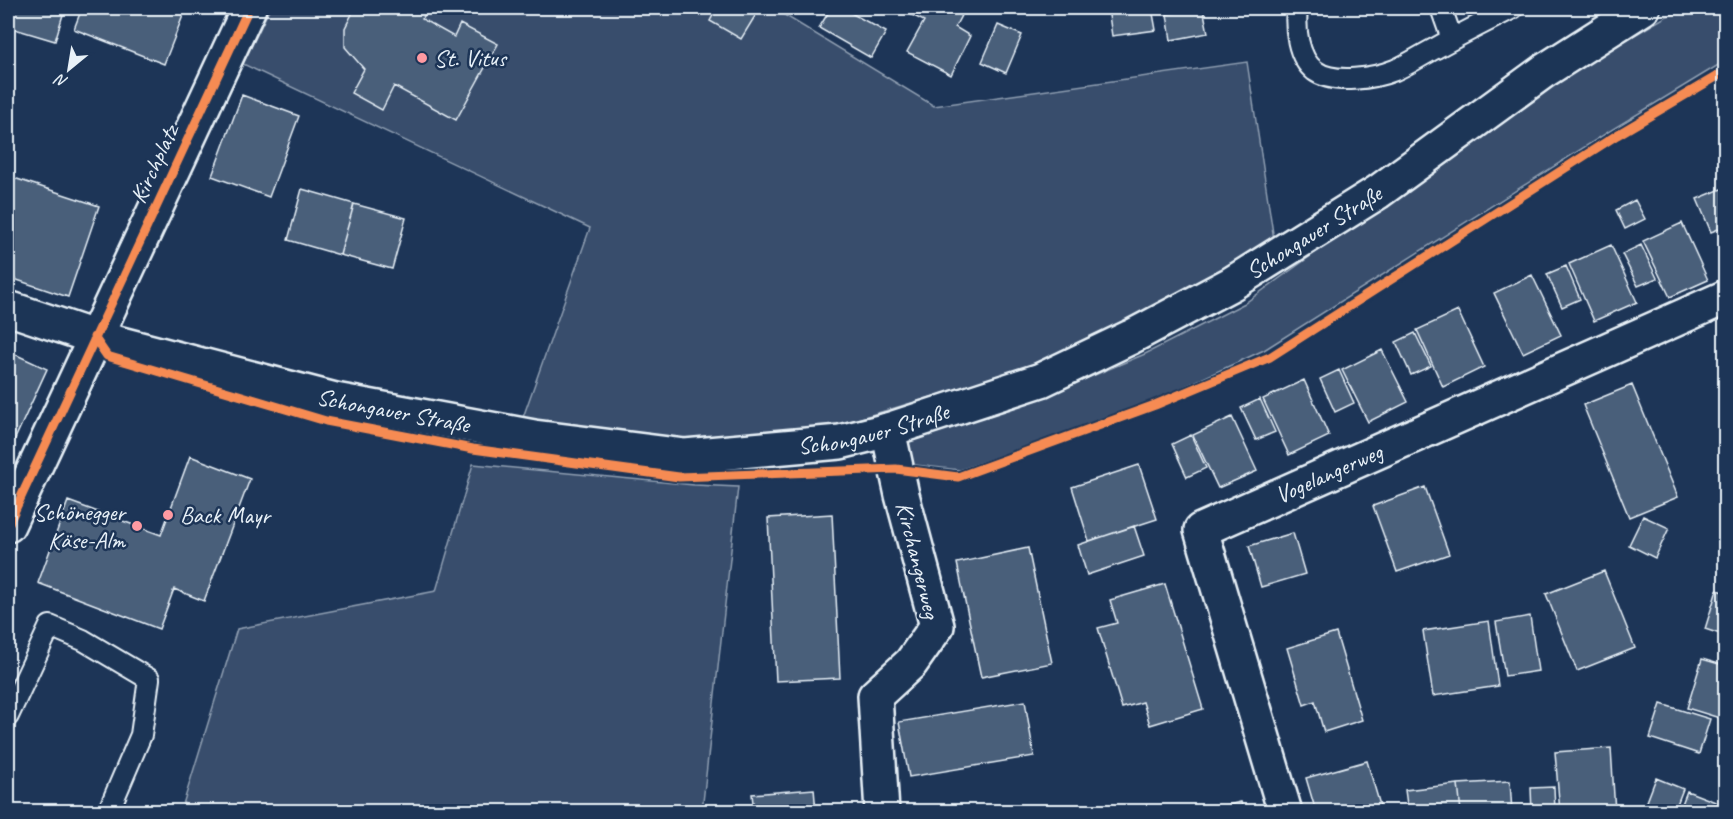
<svg xmlns="http://www.w3.org/2000/svg" width="1733" height="819" font-family="Caveat,sans-serif">
<style>
.green{fill:#374d6c;stroke:#909fb2;stroke-width:1.5}
.building{fill:#495e7a;stroke:#e8f1f8;stroke-width:1.5}
.lines{fill:none;stroke-linecap:round;stroke-linejoin:round}
.service-casing{stroke:#e8f1f8;stroke-width:24}
.minor-casing{stroke:#e8f1f8;stroke-width:38}
.secondary-casing{stroke:#e8f1f8;stroke-width:38}
.service{stroke:#1d3557;stroke-width:20}
.minor{stroke:#1d3557;stroke-width:33}
.secondary{stroke:#1d3557;stroke-width:33}
.cycleway-casing{stroke:#1d3557;stroke-width:13}
.cycleway{stroke:#f68b52;stroke-width:9}
.poi-dot{fill:#ff9aa2;stroke:#1d3557;stroke-width:2}
.labels{text-anchor:middle;dominant-baseline:central;stroke-width:5;stroke-linejoin:round;paint-order:stroke}
.poi-label{font-size:24px;fill:#e8f1f8;stroke:#1d3557;text-anchor:start}
.street-label{font-size:24px;fill:#e8f1f8;stroke:#1d3557}
</style>
<rect width="100%" height="100%" fill="#1d3557"/>
<filter id="ink" filterUnits="userSpaceOnUse"><feTurbulence type="fractalNoise" baseFrequency=".0167" numOctaves="2"/><feDisplacementMap in="SourceGraphic" scale="12" xChannelSelector="R" yChannelSelector="G"/><feConvolveMatrix kernelMatrix="1 2 1 2 8 2 1 2 1" color-interpolation-filters="sRGB"/></filter>
<g filter="url(#ink)">
<path class="green" d="M270 8H773L934 106 1247 62 1274 240 1225 271 1125 325 1035 366 834 426 687 439 521 423 590 228 243 64Z
M1700 8H1725V61L1613 129 1264 350 1149 403 960 470 907 464 904 439 1044 396 1145 354 1245 303 1551 84 1667 16Z
M473 464 694 485 738 487 702 811H181L237 629 436 591Z"/>
<path class="building" d="M8 8H65L55 41 8 27Z
M82 8H186L164 64 74 29Z
M355 8H429L422 19 454 37 460 24 498 44 456 120 394 86 382 110 351 93 364 69 345 47V28Z
M717 8H760L741 39 710 21Z
M831 8H842L886 32 871 58 819 28Z
M898 8H965L955 27 970 36 951 75 907 52 924 21Z
M1108 8H1152L1156 30 1112 36Z
M1203 8 1208 33 1171 40 1167 14Z
M998 25 1022 35 1006 73 982 62Z
M242 95 299 116 269 197 212 176Z
M8 176 99 206 68 297 8 277Z
M1726 187V226L1711 232 1697 199Z
M302 189 354 204 340 255 288 240Z
M1635 200 1645 219 1625 229 1616 210Z
M354 204 406 218 392 269 340 255Z
M1682 223 1708 280 1670 297 1643 241Z
M1611 245 1637 302 1594 321 1569 264Z
M1641 245 1657 278 1638 286 1622 254Z
M1566 266 1580 299 1562 307 1547 274Z
M1532 275 1561 335 1523 353 1494 293Z
M1458 311 1484 367 1443 387 1417 330Z
M1415 333 1431 366 1411 375 1396 342Z
M1382 350 1408 402 1368 422 1342 370Z
M8 351 47 369 8 454Z
M1339 370 1354 403 1335 412 1320 379Z
M1304 380 1329 436 1289 455 1263 399Z
M1632 385 1678 497 1629 517 1583 405Z
M1260 399 1275 432 1256 440 1241 408Z
M1232 417 1257 471 1218 488 1193 435Z
M1191 435 1206 468 1187 477 1172 444Z
M190 456 250 479 204 601 174 589 159 629 38 583 68 501 161 535Z
M1139 465 1157 519 1089 541 1072 487Z
M1425 487 1449 554 1397 572 1373 506Z
M832 514 840 678 776 681 768 518Z
M1643 516 1669 528 1655 558 1629 545Z
M1134 526 1144 556 1087 575 1078 545Z
M1293 533 1305 574 1261 587 1249 546Z
M1028 548 1052 663 981 677 957 563Z
M1604 571 1635 648 1577 671 1546 594Z
M1165 584 1203 709 1150 725 1143 702 1122 708 1098 628 1117 623 1110 600Z
M1717 590 1726 593V636L1705 629Z
M1530 616 1538 671 1505 676 1496 622Z
M1489 621 1498 686 1433 696 1423 631Z
M1336 633 1362 720 1324 732 1315 701 1304 705 1287 648Z
M1702 659 1726 666V720L1687 708Z
M1025 701 1034 756 909 777 899 722Z
M1661 704 1710 719 1699 754 1650 738Z
M1611 748 1615 812H1560L1555 752Z
M1367 761 1382 812H1316L1306 778Z
M1656 778 1683 789 1674 812H1643Z
M1510 781 1512 812H1461L1458 784Z
M1458 784 1461 812H1408L1405 790Z
M1554 787 1555 812H1532L1531 788Z
M814 789 816 812H754L752 794Z
M1687 791 1726 806V812H1679Z
M1241 802 1244 812 1204 811Z"/>
<g class="lines">
<defs>
<path id="service" d="M1297 8C1295 28 1297 57 1315 71 1334 85 1375 78 1395 70 1409 64 1422 55 1436 48 1461 34 1487 21 1513 8
M1441 8 1452 39
M8 716 50 626 83 640 149 679 141 735 108 812"/>
<g id="minor">
<path d="M8 525 249 8"/>
<path d="M882 812 875 696 911 663 937 626 902 495 888 430"/>
<path id="s1" d="M1285 812 1201 530 1726 297"/>
</g>
<g id="secondary">
<path id="s2" d="M8 308 94 337 335 400 534 437 685 456 840 442 888 430 1041 380 1131 337 1231 284 1378 192 1544 71 1643 8"/>
</g>
</defs>
<use href="#service" class="service-casing"/>
<use href="#minor" class="minor-casing"/>
<use href="#secondary" class="secondary-casing"/>
<use href="#service" class="service"/>
<use href="#minor" class="minor"/>
<use href="#secondary" class="secondary"/>
<defs>
<path id="cycleway" d="M94 337 107 356 326 421 473 449 679 477 896 469 958 477 1155 405 1270 357 1617 135 1726 71
M8 525 249 8"/>
</defs>
<use href="#cycleway" class="cycleway-casing"/>
<use href="#cycleway" class="cycleway"/>
</g>
</g>
<g class="poi-dot">
<circle cx="422" cy="58" r="6"/>
<circle cx="168" cy="515" r="6"/>
<circle cx="137" cy="526" r="6"/>
</g>
<g class="labels">
<g class="poi-label">
<text x="434" y="58">St. Vitus</text>
<text x="125" y="512" text-anchor="end">Schönegger<tspan x="125" dy="28">Käse-Alm</tspan></text>
<text x="180" y="515">Back Mayr</text>
</g>
<g class="street-label">
<text transform="translate(154 164) rotate(-65)">Kirchplatz</text>
<text stroke="none"><textPath href="#s2" startOffset="1371">Schongauer Straße</textPath></text>
<text stroke="none"><textPath href="#s2" startOffset="399">Schongauer Straße</textPath></text>
<text stroke="none"><textPath href="#s2" startOffset="885">Schongauer Straße</textPath></text>
<text stroke="none"><textPath href="#s1" startOffset="434">Vogelangerweg</textPath></text>
<text transform="translate(918 560) rotate(76)">Kirchangerweg</text>
</g>
</g>
<rect width="1733" height="819" fill="none" stroke="#1d3557" stroke-width="30"/>
<rect x="15" y="15" width="1703" height="789" fill="none" stroke="#e8f1f8" stroke-width="2" filter="url(#ink)"/>
<g transform="translate(69 69) rotate(210)" stroke="#1d3557" stroke-width="4.5" paint-order="stroke">
<path d="M0-4.5L10 22L0 15L-10 22Z" fill="#e8f1f8"/>
<text y="-9" font-size="16" font-weight="bold" text-anchor="middle" fill="#e8f1f8">N</text>
</g>
</svg>
